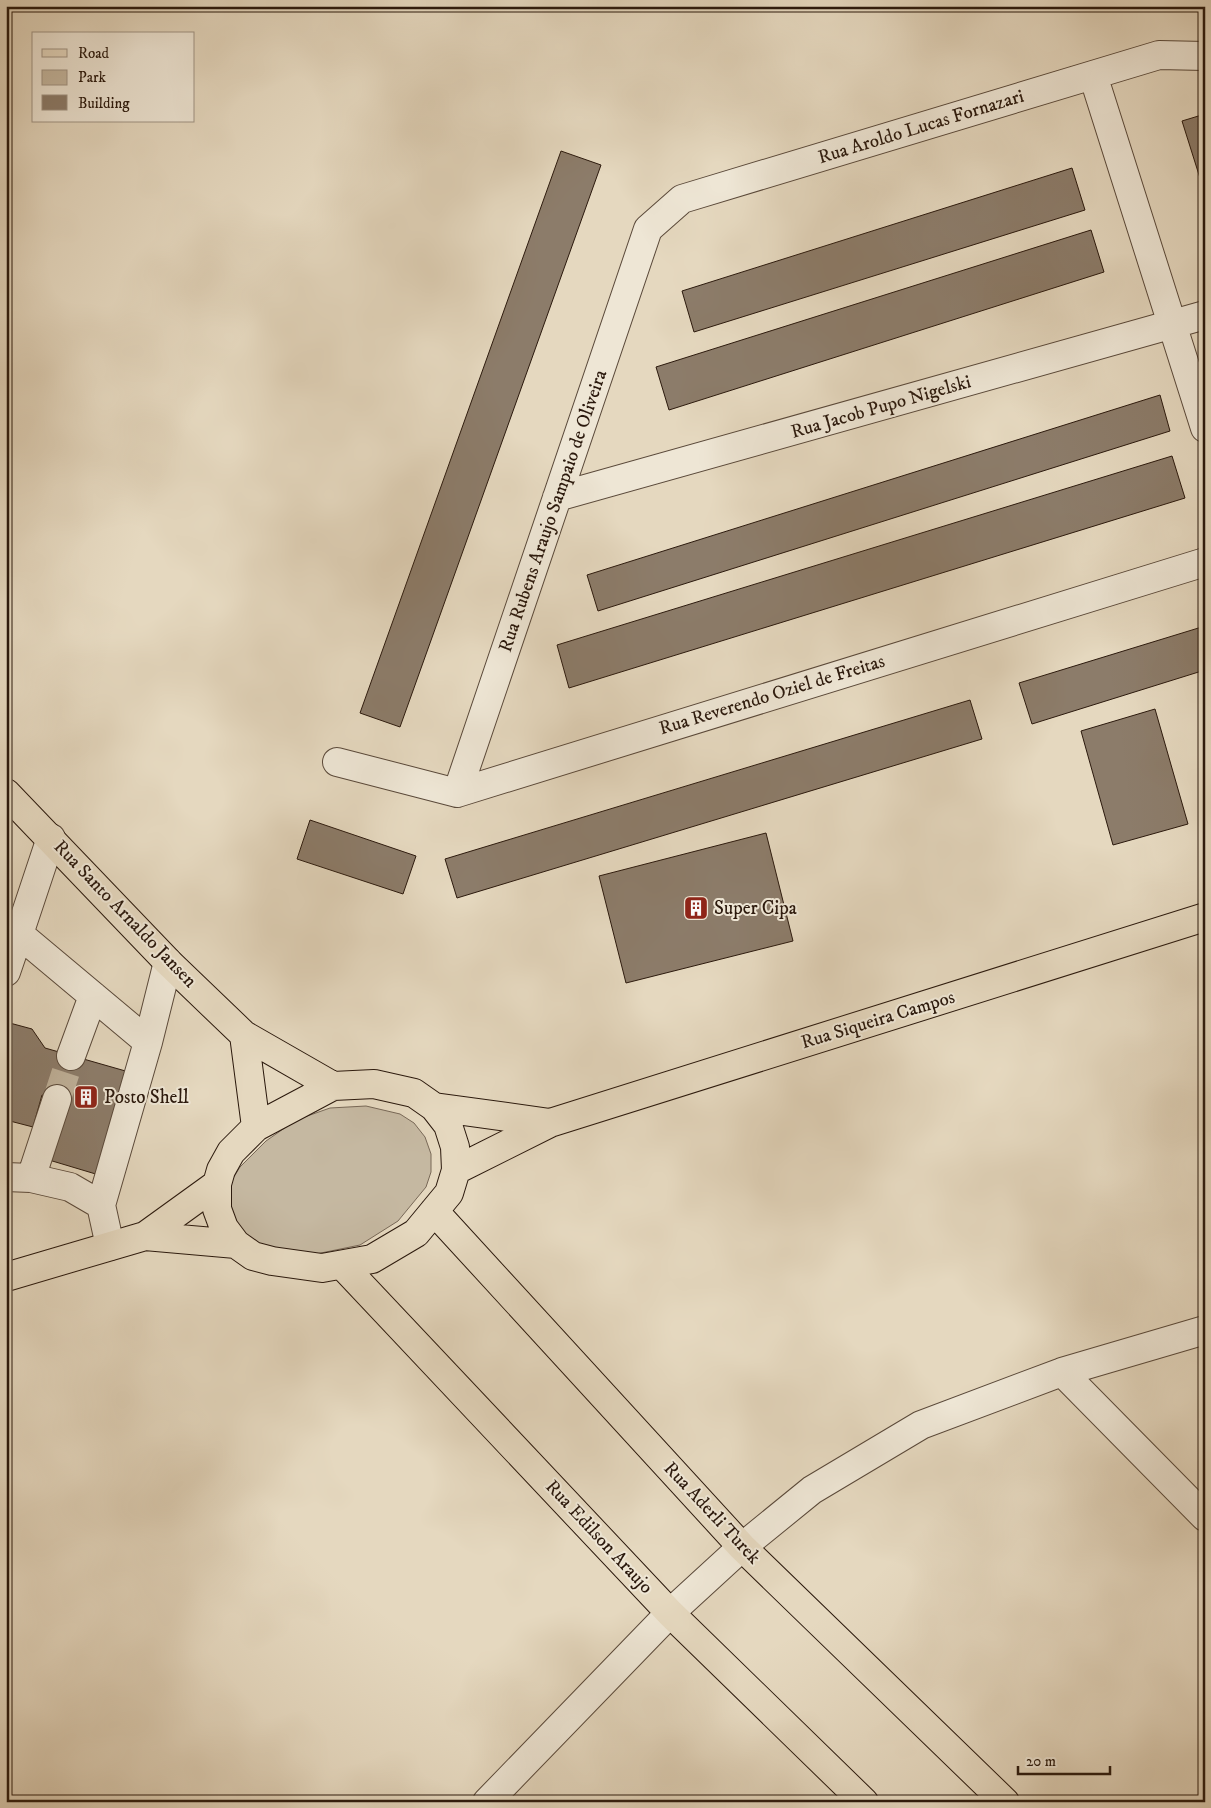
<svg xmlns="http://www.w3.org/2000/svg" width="1211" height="1808" font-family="'IM FELL DW Pica',serif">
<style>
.green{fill:#c5b8a1;stroke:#786857}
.building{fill:#8c7c6a;stroke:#2b190d}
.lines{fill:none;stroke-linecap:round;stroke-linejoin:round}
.minor-tunnel{stroke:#c0b29b;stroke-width:28;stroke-dasharray:28 14;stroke-linecap:butt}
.minor-casing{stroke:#5a493a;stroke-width:30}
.major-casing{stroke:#2b190d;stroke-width:30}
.minor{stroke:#eee6d5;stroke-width:28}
.major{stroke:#e5d8bf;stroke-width:28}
.labels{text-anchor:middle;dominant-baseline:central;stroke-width:4;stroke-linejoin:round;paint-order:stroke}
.street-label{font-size:19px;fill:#2b190d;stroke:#eee6d5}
.poi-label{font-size:19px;fill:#2b190d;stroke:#eee6d5;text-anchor:start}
</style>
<rect width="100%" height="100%" fill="#e5d8bf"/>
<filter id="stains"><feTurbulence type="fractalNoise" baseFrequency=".004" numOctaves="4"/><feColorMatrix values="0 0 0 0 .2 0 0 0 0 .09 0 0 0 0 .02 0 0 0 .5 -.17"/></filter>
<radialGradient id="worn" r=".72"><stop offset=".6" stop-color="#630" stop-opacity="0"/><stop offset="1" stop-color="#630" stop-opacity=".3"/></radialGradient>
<path class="green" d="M366 1106 400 1114 414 1123 425 1137 431 1154V1172L426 1187 398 1221 360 1245 316 1254 270 1247 255 1242 243 1234 229 1209 228 1194 232 1180 240 1167 266 1141 296 1120 330 1108Z"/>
<path class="building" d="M1205 114V194L1182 121Z
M561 151 601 165 400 727 360 713Z
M1072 168 1085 210 694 332 682 291Z
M1091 230 1104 272 669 410 656 367Z
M1160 395 1170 431 598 611 587 575Z
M1172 456 1185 498 569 688 557 645Z
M1205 626V670L1032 724 1019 683Z
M970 700 982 739 457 898 445 859Z
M1155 709 1188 824 1113 845 1081 731Z
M310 820 416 856 403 894 297 859Z
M766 833 793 941 626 983 599 876Z
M6 1022 32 1029 45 1048 129 1072 99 1175 49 1160 66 1102 42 1095 33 1127 6 1120Z"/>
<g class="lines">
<path class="minor-tunnel" d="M57 1099 71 1056"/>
<defs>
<path id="minor" d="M1093 75 1205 428
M557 497 1205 315
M337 762 457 793 1205 562
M457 793 648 229 682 199 1159 55 1205 56
M51 838 19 934 148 1042
M6 972 19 934
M71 1056 93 996
M6 1177 31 1178 70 1187 101 1205
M31 1178 57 1099
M110 1246 101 1205 148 1042 168 962
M1062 1372 1205 1517
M487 1802 670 1613 742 1547 812 1490 921 1425 1062 1372 1205 1330"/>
<path id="major" d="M6 793 168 962 244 1035 333 1086
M244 1035 256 1127
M374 1084 414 1093 434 1107 448 1125 455 1147 456 1170 449 1193 416 1233 372 1259 322 1268 272 1261 253 1256 236 1244 224 1228 217 1209V1184L221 1170 231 1152 256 1127 333 1086Z
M434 1107 550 1123
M456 1170 550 1123 1205 917
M434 1211 742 1547 1005 1802
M145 1236 236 1244
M342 1265 670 1613 864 1802
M6 1277 145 1236 217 1184"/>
</defs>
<use href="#minor" class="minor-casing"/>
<use href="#major" class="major-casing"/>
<use href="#minor" class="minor"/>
<use href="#major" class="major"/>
</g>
<defs>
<symbol id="building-square" viewBox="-11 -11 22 22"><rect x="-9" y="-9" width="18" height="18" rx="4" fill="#8f2418" stroke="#eee6d5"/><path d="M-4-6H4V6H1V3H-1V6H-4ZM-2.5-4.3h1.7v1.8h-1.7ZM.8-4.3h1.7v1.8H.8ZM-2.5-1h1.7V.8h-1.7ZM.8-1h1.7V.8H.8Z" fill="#fff"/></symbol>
</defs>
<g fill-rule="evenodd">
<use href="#building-square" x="682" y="894" width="28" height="28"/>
<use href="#building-square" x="72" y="1083" width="28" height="28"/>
</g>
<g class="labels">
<g class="street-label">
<text transform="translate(921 127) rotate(-17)">Rua Aroldo Lucas Fornazari</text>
<text transform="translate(881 407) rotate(-16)">Rua Jacob Pupo Nigelski</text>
<text transform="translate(553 511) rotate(-71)">Rua Rubens Araujo Sampaio de Oliveira</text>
<text transform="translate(772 695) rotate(-17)">Rua Reverendo Oziel de Freitas</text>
<text transform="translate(125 914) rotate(46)">Rua Santo Arnaldo Jansen</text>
<text transform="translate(878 1020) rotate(-17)">Rua Siqueira Campos</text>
<text transform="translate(712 1513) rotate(47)">Rua Aderli Turek</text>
<text transform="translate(599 1537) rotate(47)">Rua Edilson Araujo</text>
</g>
<g class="poi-label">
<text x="714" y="908">Super Cipa</text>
<text x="104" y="1097">Posto Shell</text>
</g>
</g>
<rect width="1211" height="1808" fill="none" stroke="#e5d8bf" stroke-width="25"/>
<rect x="8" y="8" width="1196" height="1793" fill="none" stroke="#2b190d" stroke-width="2.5"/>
<rect x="12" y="12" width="1186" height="1783" fill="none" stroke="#2b190d"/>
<rect x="32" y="32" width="162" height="90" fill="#eee6d5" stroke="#a09485"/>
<rect x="42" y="49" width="25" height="8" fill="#e5d8bf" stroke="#a09485"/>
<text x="78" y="58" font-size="15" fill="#2b190d">Road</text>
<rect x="42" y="70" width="25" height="15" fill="#c5b8a1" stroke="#a09485"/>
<text x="78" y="82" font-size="15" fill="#2b190d">Park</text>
<rect x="42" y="95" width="25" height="15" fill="#8c7c6a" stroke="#a09485"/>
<text x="78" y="108" font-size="15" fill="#2b190d">Building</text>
<path d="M1018 1766v8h92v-8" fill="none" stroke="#2b190d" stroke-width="2.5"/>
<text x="1026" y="1766" font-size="15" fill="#2b190d" stroke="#eee6d5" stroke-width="4" paint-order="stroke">20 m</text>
<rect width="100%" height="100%" filter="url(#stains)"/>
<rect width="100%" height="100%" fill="url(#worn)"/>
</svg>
